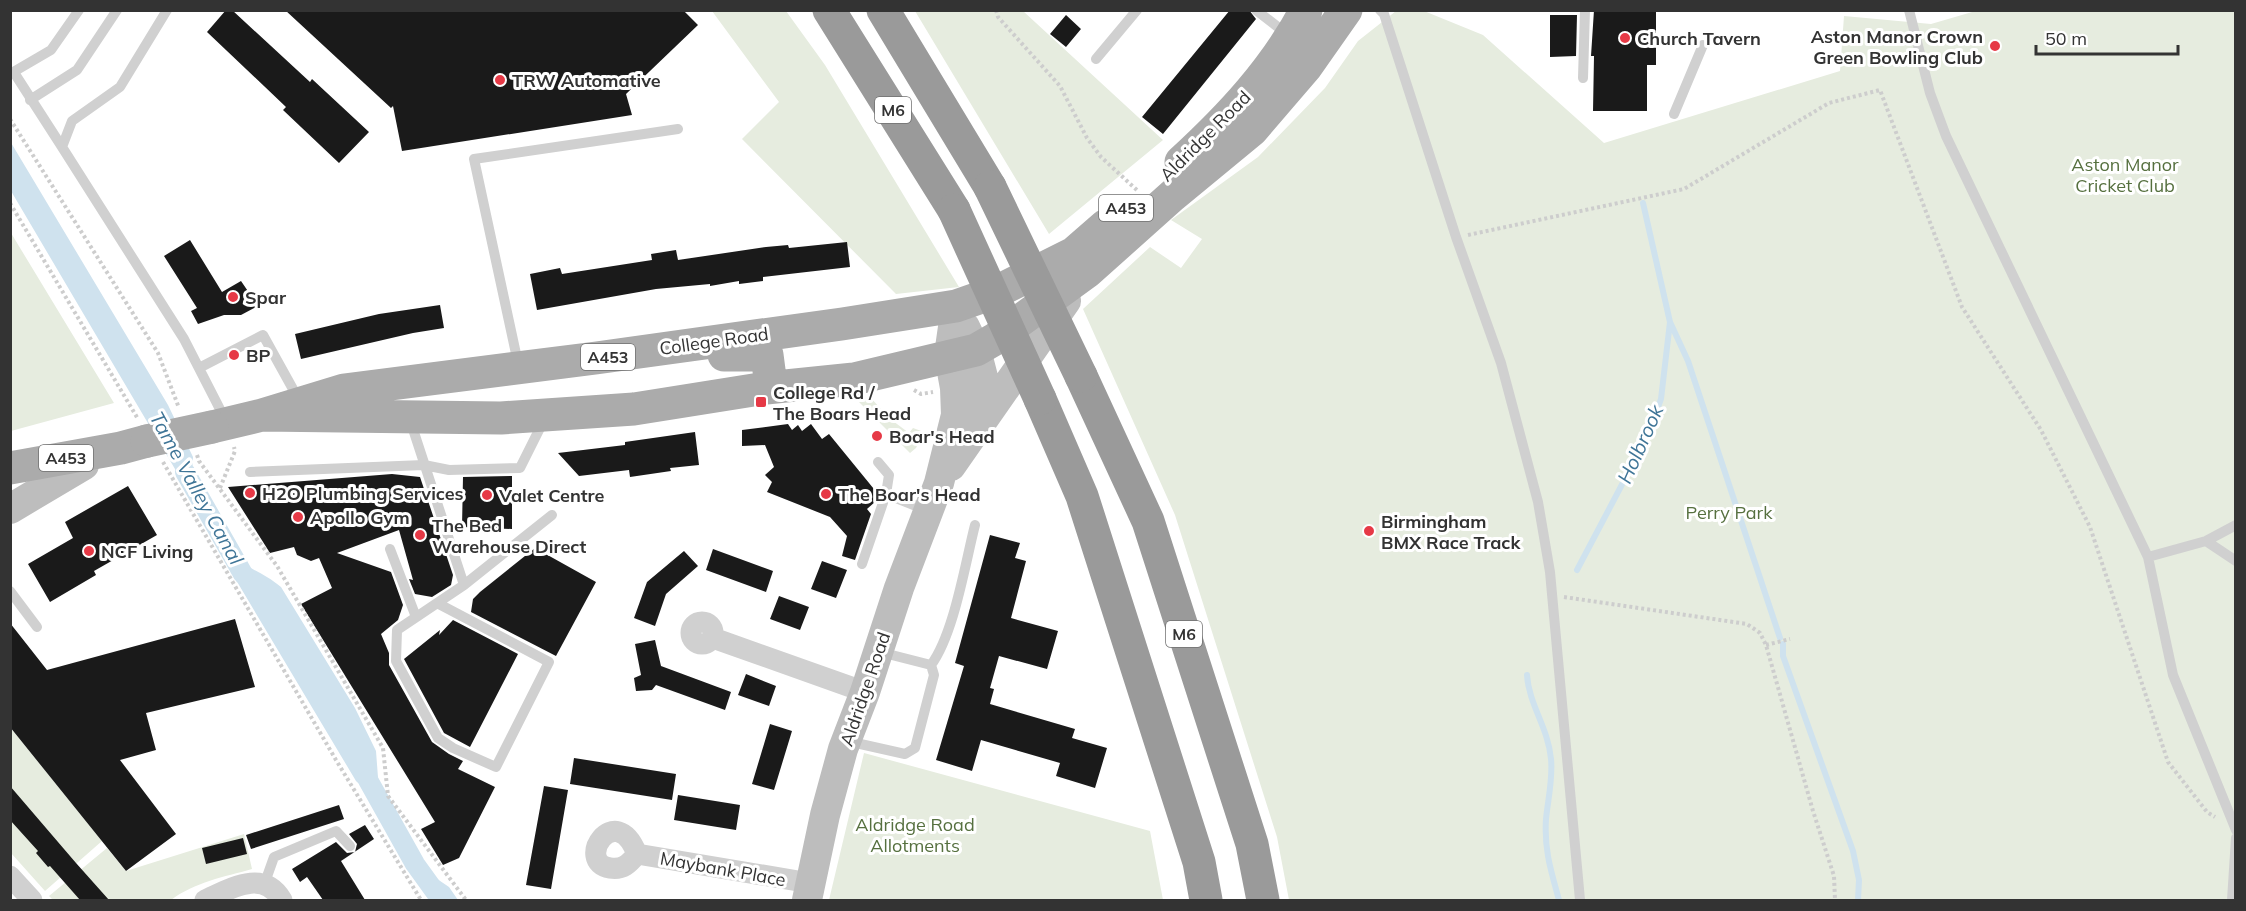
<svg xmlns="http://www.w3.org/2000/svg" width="2246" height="911" font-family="Mulish,sans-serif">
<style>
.green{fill:#e6ecdf}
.water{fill:#cfe2ee}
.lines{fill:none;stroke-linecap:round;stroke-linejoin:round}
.stream{stroke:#cfe2ee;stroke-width:6}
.canal{stroke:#cfe2ee;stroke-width:20}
.building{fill:#1a1a1a}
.path{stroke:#cdcdcd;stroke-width:4;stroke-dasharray:3 3;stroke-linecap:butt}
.lane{stroke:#d0d0d0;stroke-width:10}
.street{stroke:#d0d0d0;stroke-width:21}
.secondary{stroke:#bdbdbd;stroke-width:30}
.primary{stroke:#ababab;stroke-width:33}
.highway{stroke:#9a9a9a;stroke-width:33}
.primary-bridge{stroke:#ababab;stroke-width:33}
.highway-bridge{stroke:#9a9a9a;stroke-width:33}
.poi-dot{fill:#e63946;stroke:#fff;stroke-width:2}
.labels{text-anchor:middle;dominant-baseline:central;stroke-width:6;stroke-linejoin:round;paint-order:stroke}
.shield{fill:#fff;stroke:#707070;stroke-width:1.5}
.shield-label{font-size:16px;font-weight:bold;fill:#333}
.poi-label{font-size:18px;font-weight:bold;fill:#333;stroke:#fff;text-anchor:start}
.street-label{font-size:18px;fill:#333;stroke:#fff}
.park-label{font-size:18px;fill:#56703f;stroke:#fff}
.water-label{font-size:20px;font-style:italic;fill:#3f7597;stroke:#fff}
</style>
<rect width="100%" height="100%" fill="#fff"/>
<path class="green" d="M1979 10 2235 11V900H1289L1277 837 1175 515 1083 309 1150 247 1181 268 1202 239 1171 220 1258 157 1325 88 1358 41 1396 11H1424L1483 35 1604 143 1840 71 1844 16 1931 24Z
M712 11H786L825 65 959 287 896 294 742 139 779 102Z
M915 11H1023L1163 140 1049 234Z
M10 233H11L114 403 11 431Z
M863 398H871L889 418 909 433 913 428 924 432 916 448 910 453 859 402Z
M10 727 102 841 45 891 11 853Z
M864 753 1150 831 1163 900H829Z
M244 834 252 869C224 877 195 882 171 900H53L49 896 107 848 126 871Z"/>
<path class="water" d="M10 141 168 405 193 457 192 474 197 495 175 469 11 191Z
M229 553C247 569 263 572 281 587L355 708 376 751 380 804 356 781 236 580Z
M415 864 449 887 458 900H429L419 880Z"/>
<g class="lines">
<path class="stream" d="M1670 322 1688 361 1780 638
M1577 570 1647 437 1661 399 1670 322 1643 203
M1783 644V656L1853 851 1859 880 1858 900
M1527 675C1529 705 1548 727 1551 759 1553 779 1548 799 1546 819 1544 850 1551 871 1559 900"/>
<path class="canal" d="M185 472 243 574
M368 780 415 864 441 900"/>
</g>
<path class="building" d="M226 10H232L310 82 312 79 369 132 339 163 283 110 286 107 207 32Z
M285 10H683L698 25 626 94 632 115 402 151 393 106 391 108Z
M1230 10H1249L1256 19 1163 134 1142 117Z
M1594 10H1656V65H1647V111H1593L1594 56H1591Z
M1066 15 1081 29 1066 47 1050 34Z
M1550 15H1577L1576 56 1550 57Z
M190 240 222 292 241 281 258 306 241 315H224L198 324 191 311 197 308 164 256Z
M847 242 850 267 763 277V281L739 284V281L710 286V284L656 289 537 310 530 274 560 268 562 274 652 260 651 254 676 250 678 260 766 247 788 245 789 248Z
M440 305 444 328 413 333 301 359 295 334 379 314Z
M788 424 792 430 798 425 802 431 811 424 822 439 829 434 878 494 876 501 867 509 871 514 855 560 842 556 847 536 830 517 767 492 772 482 765 475 774 467 765 445 742 446V430Z
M695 432 699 465 670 468 671 471 630 477 629 470 579 476 558 453 625 445V442Z
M392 474 420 477 453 575 451 585 432 597 415 594 409 579 413 580 399 530 337 553 391 572 403 605 398 620 381 634 389 653V665L432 742 449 754 463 761 458 769 495 787 459 858 443 865 421 829 435 822 301 604 332 588 319 558 311 561 297 555 294 547 270 553 228 487Z
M512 476V529L462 527 463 477Z
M128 486 157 535 94 571 96 575 50 602 28 564 73 538 65 522Z
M990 535 1020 543 1015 558 1026 561 1011 618 1058 631 1047 669 999 656 990 688 994 689 990 704 1075 729 1072 738 1107 748 1095 788 1056 776 1060 763 981 740 972 771 936 760 964 666 955 663Z
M535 548 596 582 556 656 471 612 473 599 480 592Z
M713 549 773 571 766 592 706 570Z
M684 551 698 566 666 594 655 626 634 618 647 582Z
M822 561 847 570 836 598 811 589Z
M779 596 809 607 800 630 770 619Z
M235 619 255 687 146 713 156 750 120 760 176 834 126 871 10 727V623L47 670Z
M453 620 518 654 470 747 444 733 404 659 440 630 439 635Z
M655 640 661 666 731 692 725 710 656 685 652 690 636 691 634 678 641 675 635 644Z
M746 674 776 686 769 706 738 695Z
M770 724 792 731 774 790 752 784Z
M574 758 676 774 672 800 570 784Z
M10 786 76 863 109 900H80L50 866 48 867 36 853 38 851 10 820Z
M544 786 568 790 551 889 526 885Z
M678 795 740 805 736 830 674 820Z
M339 805 344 819 251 849 246 835Z
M365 825 374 839 341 861 365 900H323L307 877 300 882 292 869 336 842 347 853 355 852 357 844 349 834Z
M243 838 247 854 206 864 202 848Z"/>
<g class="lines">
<path class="path" d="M996 10 998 17 1060 86 1087 138 1101 157 1139 192
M10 119 158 353 179 408
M10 203 138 419
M1468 235 1684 189 1829 103 1880 90 1962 307 2041 430 2090 527 2168 762 2207 812 2215 817
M914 390 921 394 933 392
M197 455 199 461 277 566 383 748 388 796 466 900
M163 462 336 760 421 900
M220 488 235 451 234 447
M1564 597 1747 624 1760 633 1766 645 1813 811 1834 876 1835 900
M1766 645 1790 639"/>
<path class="lane" d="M167 10 120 87 72 121 62 147 184 339 225 419
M1256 10 1288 35
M1380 10 1384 14 1456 237 1501 363 1538 502 1550 572 1580 900
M1909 10 1930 93 1946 136 2148 557 2173 675 2236 830
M1096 59 1137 10
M1583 78 1585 10
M30 100 77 70 117 10
M1674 114 1703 45
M62 147 15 74V71L51 50 79 10
M518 363 474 159 678 129
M199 368 263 335 299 400
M410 420 464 585 397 630 396 661 438 738 453 748 496 767 549 662 437 603
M878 462 889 475 886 494
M250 472 424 465 449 470 520 468 544 420
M2206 541 2236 561
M390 549 416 617
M2148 557 2206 541 2236 525
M862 564 886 494 926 510
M464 585 552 515
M10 591 37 627
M931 665C954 634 965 564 975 525
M847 741 905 754 915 748 934 675 931 665 880 652
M264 885 274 857 336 831 350 846
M2232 900 2236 838"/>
<path class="street" d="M691 633a11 11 0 1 1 22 0a11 11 0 1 1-22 0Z
M713 638 865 692
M637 854C615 798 574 863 610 868 623 870 629 864 637 854L810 883
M10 876 32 900
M205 900C230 889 263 868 282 900"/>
<path class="secondary" d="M965 327 976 350 984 381 974 419
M951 466 1066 301
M10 509 84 465
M807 900 825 815 843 749 865 692 899 588 939 483 956 415 955 388 949 355 956 306"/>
<path class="primary" d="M1181 162C1230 117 1275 69 1306 10
M724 355H767L770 378 766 388
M262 415 501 418 634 409 766 388 854 379 976 350 995 339 1087 272 1172 196 1252 130 1306 67 1346 10
M212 427 262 415 344 390 596 358 842 324 956 306 996 292 1074 253 1105 226
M10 468 121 448 147 441"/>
<path class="highway" d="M829 10 954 210
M883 10 990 187
M1081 376 1148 521 1252 844 1263 900
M1040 399 1082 496 1199 862 1206 900"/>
<path class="primary-bridge" d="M147 441 212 427"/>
<path class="highway-bridge" d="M990 187 1081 376
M954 210 1040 399"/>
</g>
<g class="poi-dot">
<circle cx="1625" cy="38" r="6"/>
<circle cx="1995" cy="46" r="6"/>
<circle cx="500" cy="80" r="6"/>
<circle cx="233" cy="297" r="6"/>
<circle cx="234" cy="355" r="6"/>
<rect x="755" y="396" width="12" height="12" rx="3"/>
<circle cx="877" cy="436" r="6"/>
<circle cx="250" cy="493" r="6"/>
<circle cx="826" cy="494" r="6"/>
<circle cx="487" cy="495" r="6"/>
<circle cx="298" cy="517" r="6"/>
<circle cx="1369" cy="531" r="6"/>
<circle cx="420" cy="535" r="6"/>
<circle cx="89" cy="551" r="6"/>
</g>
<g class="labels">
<g class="shield">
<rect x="875" y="97" width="36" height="26" rx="4.5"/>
<rect x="1099" y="195" width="54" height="26" rx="4.5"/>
<rect x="581" y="344" width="54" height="26" rx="4.5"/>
<rect x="39" y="445" width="54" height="26" rx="4.5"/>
<rect x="1166" y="621" width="36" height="26" rx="4.5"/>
</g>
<g class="shield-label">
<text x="893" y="110">M6</text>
<text x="1126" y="208">A453</text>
<text x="608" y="357">A453</text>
<text x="66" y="458">A453</text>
<text x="1184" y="634">M6</text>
</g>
<g class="poi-label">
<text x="1983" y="36" text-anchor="end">Aston Manor Crown<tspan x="1983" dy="21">Green Bowling Club</tspan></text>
<text x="1637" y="38">Church Tavern</text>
<text x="512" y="80">TRW Automative</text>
<text x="245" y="297">Spar</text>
<text x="246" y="355">BP</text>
<text x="773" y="392">College Rd /<tspan x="773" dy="21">The Boars Head</tspan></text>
<text x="889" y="436">Boar's Head</text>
<text x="262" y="493">H2O Plumbing Services</text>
<text x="838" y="494">The Boar's Head</text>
<text x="499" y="495">Valet Centre</text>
<text x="310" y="517">Apollo Gym</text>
<text x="1381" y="521">Birmingham<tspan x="1381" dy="21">BMX Race Track</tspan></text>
<text x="432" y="525">The Bed<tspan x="432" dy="21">Warehouse Direct</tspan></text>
<text x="101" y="551">NCF Living</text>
</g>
<g class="street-label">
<text transform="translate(1205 136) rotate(-45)">Aldridge Road</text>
<text transform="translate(714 341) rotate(-8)">College Road</text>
<text transform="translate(865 689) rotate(-71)">Aldridge Road</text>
<text transform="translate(723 869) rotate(10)">Maybank Place</text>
</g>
<g class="park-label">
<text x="2125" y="164">Aston Manor<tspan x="2125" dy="21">Cricket Club</tspan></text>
<text x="1729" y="512">Perry Park</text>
<text x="915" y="824">Aldridge Road<tspan x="915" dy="21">Allotments</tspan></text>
</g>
<g class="water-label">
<text transform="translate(1640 444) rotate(-66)">Holbrook</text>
<text transform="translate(197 488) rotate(61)">Tame Valley Canal</text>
</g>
</g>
<rect width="2246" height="911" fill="none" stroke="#333333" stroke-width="24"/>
<path d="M2036 45v9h142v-9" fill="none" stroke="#333333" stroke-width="3"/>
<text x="2045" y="45" font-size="18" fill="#333333" stroke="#ffffff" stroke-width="4.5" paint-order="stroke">50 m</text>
</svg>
